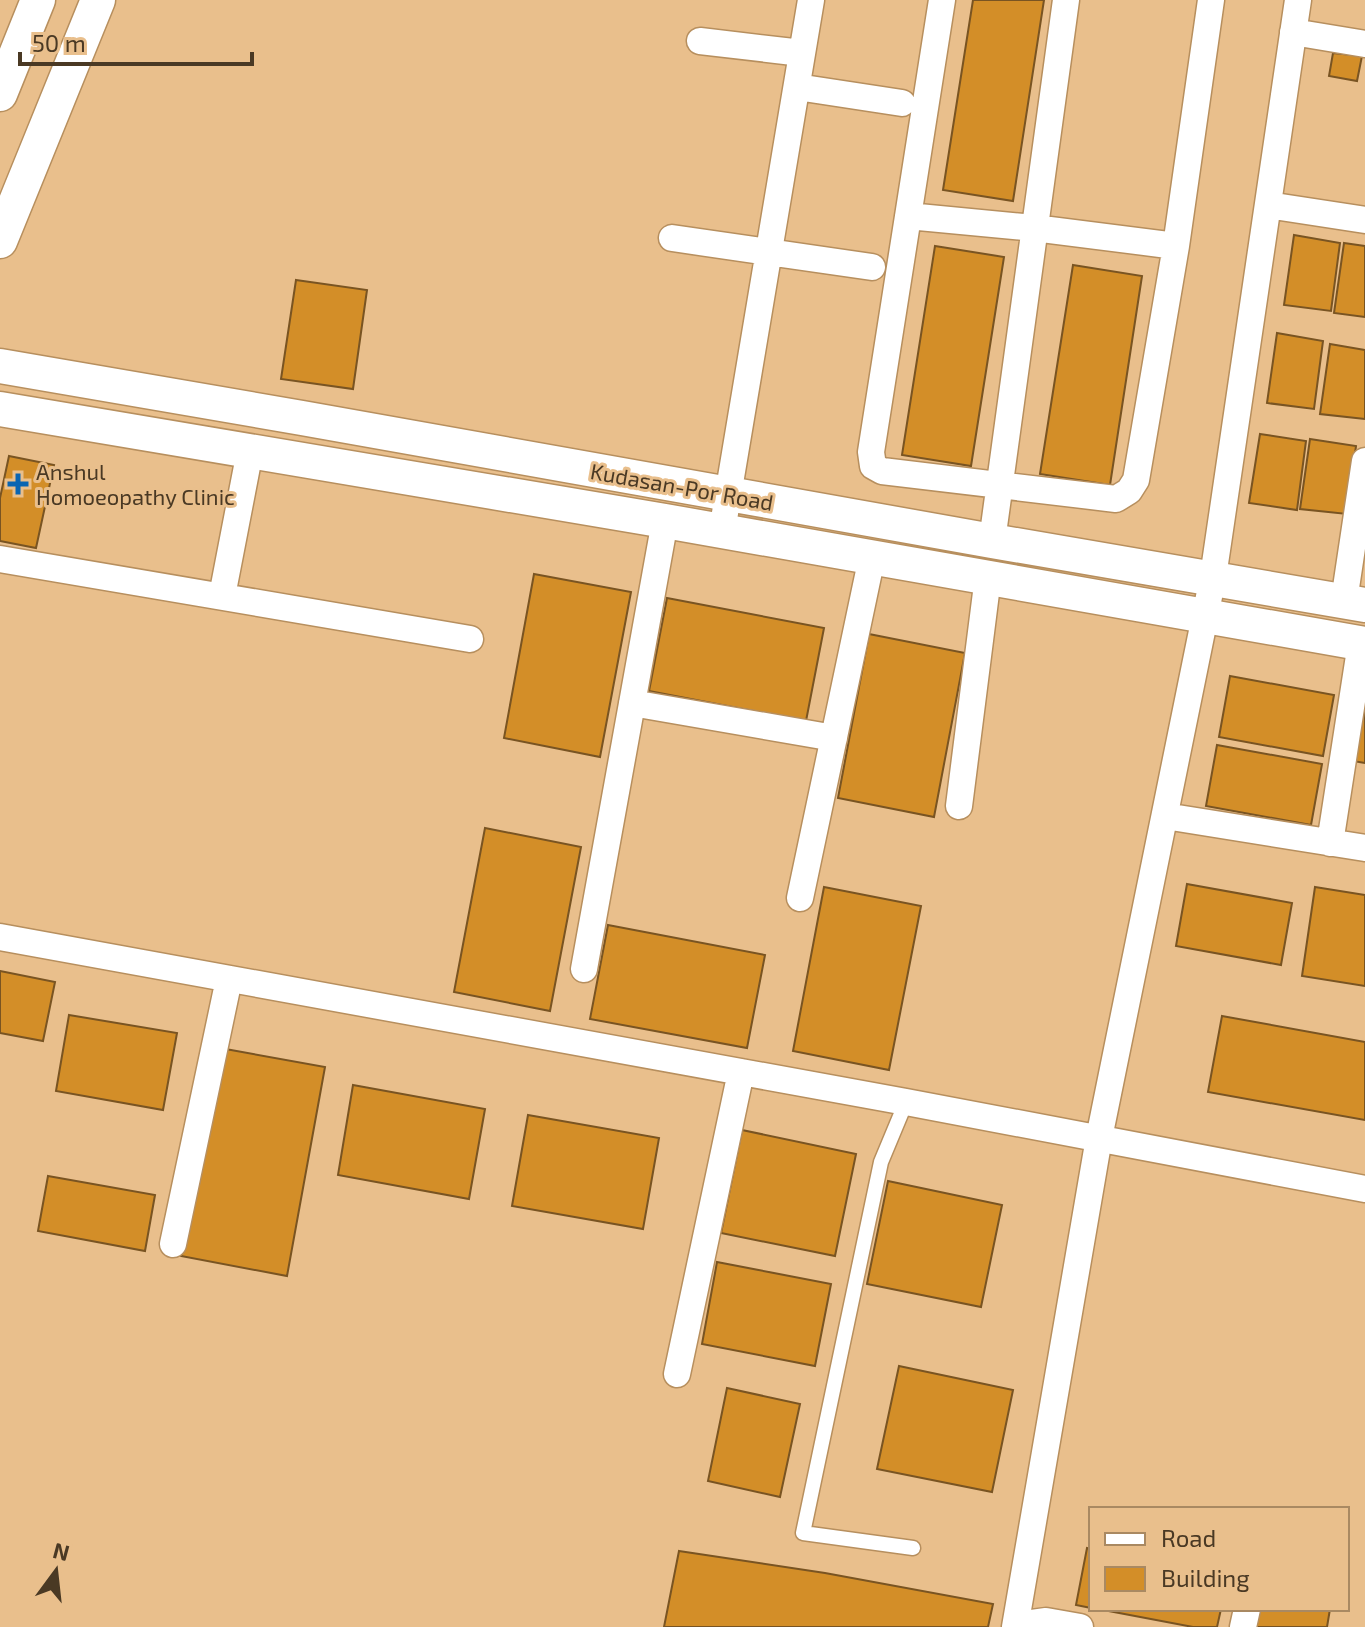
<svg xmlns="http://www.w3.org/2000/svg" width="1365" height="1627" font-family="'Exo 2',sans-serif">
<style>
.building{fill:#d38e28;stroke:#795422;stroke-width:2}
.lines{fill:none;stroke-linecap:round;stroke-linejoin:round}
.service-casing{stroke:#b78f5e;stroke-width:17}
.minor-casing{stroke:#b78f5e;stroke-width:29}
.tertiary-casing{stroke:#b78f5e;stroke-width:37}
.service{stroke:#fff;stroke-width:14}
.minor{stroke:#fff;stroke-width:26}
.tertiary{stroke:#fff;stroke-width:34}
.poi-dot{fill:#0965b2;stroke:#e9bf8c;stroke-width:3}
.labels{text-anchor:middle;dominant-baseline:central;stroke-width:6;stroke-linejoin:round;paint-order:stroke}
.poi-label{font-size:22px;fill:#4a3924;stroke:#e9bf8c;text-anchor:start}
.street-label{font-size:22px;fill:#4a3924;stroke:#e9bf8c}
</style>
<rect width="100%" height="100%" fill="#e9bf8c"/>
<path class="building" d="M973 0H1044L1013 201 943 190Z
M1333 53 1362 56 1357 81 1329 76Z
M1294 235 1340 243 1331 311 1284 305Z
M1344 243 1365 246V317L1334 313Z
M935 246 1004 257 971 466 902 455Z
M1073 265 1142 276 1110 485 1040 474Z
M296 280 367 290 353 389 281 379Z
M1277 333 1323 341 1314 409 1267 403Z
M1330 344 1365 350V419L1320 414Z
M1260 434 1306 441 1297 510 1249 503Z
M1310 439 1356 446 1347 514 1300 509Z
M9 456 54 465 36 548 0 541V498Z
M534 574 631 592 600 757 504 738Z
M667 598 824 628 806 721 649 691Z
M869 634 965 653 934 817 838 798Z
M1230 676 1334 695 1323 756 1219 737Z
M1365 700V763L1353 761Z
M1217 745 1322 764 1311 825 1206 806Z
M485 828 581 847 550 1011 454 992Z
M1187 884 1292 903 1281 965 1176 946Z
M824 887 921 906 889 1070 793 1051Z
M1315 887 1365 895V986L1302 976Z
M608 925 765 955 747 1048 590 1019Z
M0 971 55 982 43 1041 0 1033Z
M69 1015 177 1033 163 1110 56 1091Z
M1222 1016 1365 1042V1120L1208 1092Z
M220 1048 325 1067 287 1276 181 1256Z
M353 1085 485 1109 469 1199 338 1175Z
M528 1115 659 1138 643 1229 512 1206Z
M742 1130 856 1154 835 1256 721 1233Z
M48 1176 155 1195 145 1251 38 1231Z
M888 1181 1002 1205 981 1307 867 1284Z
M717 1262 831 1284 815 1366 702 1344Z
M899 1366 1013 1390 992 1492 877 1469Z
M727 1388 800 1404 780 1497 708 1481Z
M1087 1548 1091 1549V1608L1076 1605Z
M679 1551 825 1573 993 1604 988 1627H664Z
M1098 1609H1221L1217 1627H1193Z
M1252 1609H1330L1327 1627H1249Z"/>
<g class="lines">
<defs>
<path id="service" d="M906 1102 881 1162 803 1533 913 1548"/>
<path id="minor" d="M1293 32 1365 44
M700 41 802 53
M797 87 902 103
M1268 205 1365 220
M908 216 1034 228 1176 246 1136 480 1129 491 1116 499 882 471 873 466 871 452 942 0
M672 238 872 267
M1176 246 1211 0
M722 531 811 0
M992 541 1066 0
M0 559 470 639
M222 596 250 451
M1344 601 1365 461
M632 703 834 738
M959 806 988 577
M1165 816 1365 848
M1330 843 1361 643
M800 898 872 557
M0 937 906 1102 1365 1189
M584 969 665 521
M173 1244 229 979
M677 1374 741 1072
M1016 1625 1046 1621 1080 1627
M1015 1627 1099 1138 1213 577 1298 0
M1243 1627 1247 1609"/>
<path id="tertiary" d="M0 94 38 0
M0 241 98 0
M0 366 302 418 992 541 1365 605
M0 409 665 521 1365 644"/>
</defs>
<use href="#service" class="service-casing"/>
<use href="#minor" class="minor-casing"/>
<use href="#tertiary" class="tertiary-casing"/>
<use href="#service" class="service"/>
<use href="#minor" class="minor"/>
<use href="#tertiary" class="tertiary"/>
</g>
<path class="poi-dot" d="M14 472h8v8h8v8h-8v8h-8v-8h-8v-8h8z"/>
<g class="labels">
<g class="poi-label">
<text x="36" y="471">Anshul<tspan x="36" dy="25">Homoeopathy Clinic</tspan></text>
</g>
<g class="street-label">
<text transform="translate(682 486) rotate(10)">Kudasan-Por Road</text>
</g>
</g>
<rect x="1089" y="1507" width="260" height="104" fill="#e9bf8c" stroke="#a98962" stroke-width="2"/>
<rect x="1105" y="1533" width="40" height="12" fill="#ffffff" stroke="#a98962" stroke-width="2"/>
<text x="1161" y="1547" font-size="24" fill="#4a3924">Road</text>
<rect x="1105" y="1567" width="40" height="24" fill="#d38e28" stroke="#a98962" stroke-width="2"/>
<text x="1161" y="1587" font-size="24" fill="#4a3924">Building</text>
<g transform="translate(56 1571) rotate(15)" stroke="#e9bf8c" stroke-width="6" paint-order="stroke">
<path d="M0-6L14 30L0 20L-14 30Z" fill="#4a3924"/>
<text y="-12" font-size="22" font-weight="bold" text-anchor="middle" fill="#4a3924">N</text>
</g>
<path d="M20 52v12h232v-12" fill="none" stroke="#4a3924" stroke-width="4"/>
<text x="32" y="52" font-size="24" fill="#4a3924" stroke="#e9bf8c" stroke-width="6" paint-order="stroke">50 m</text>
</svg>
